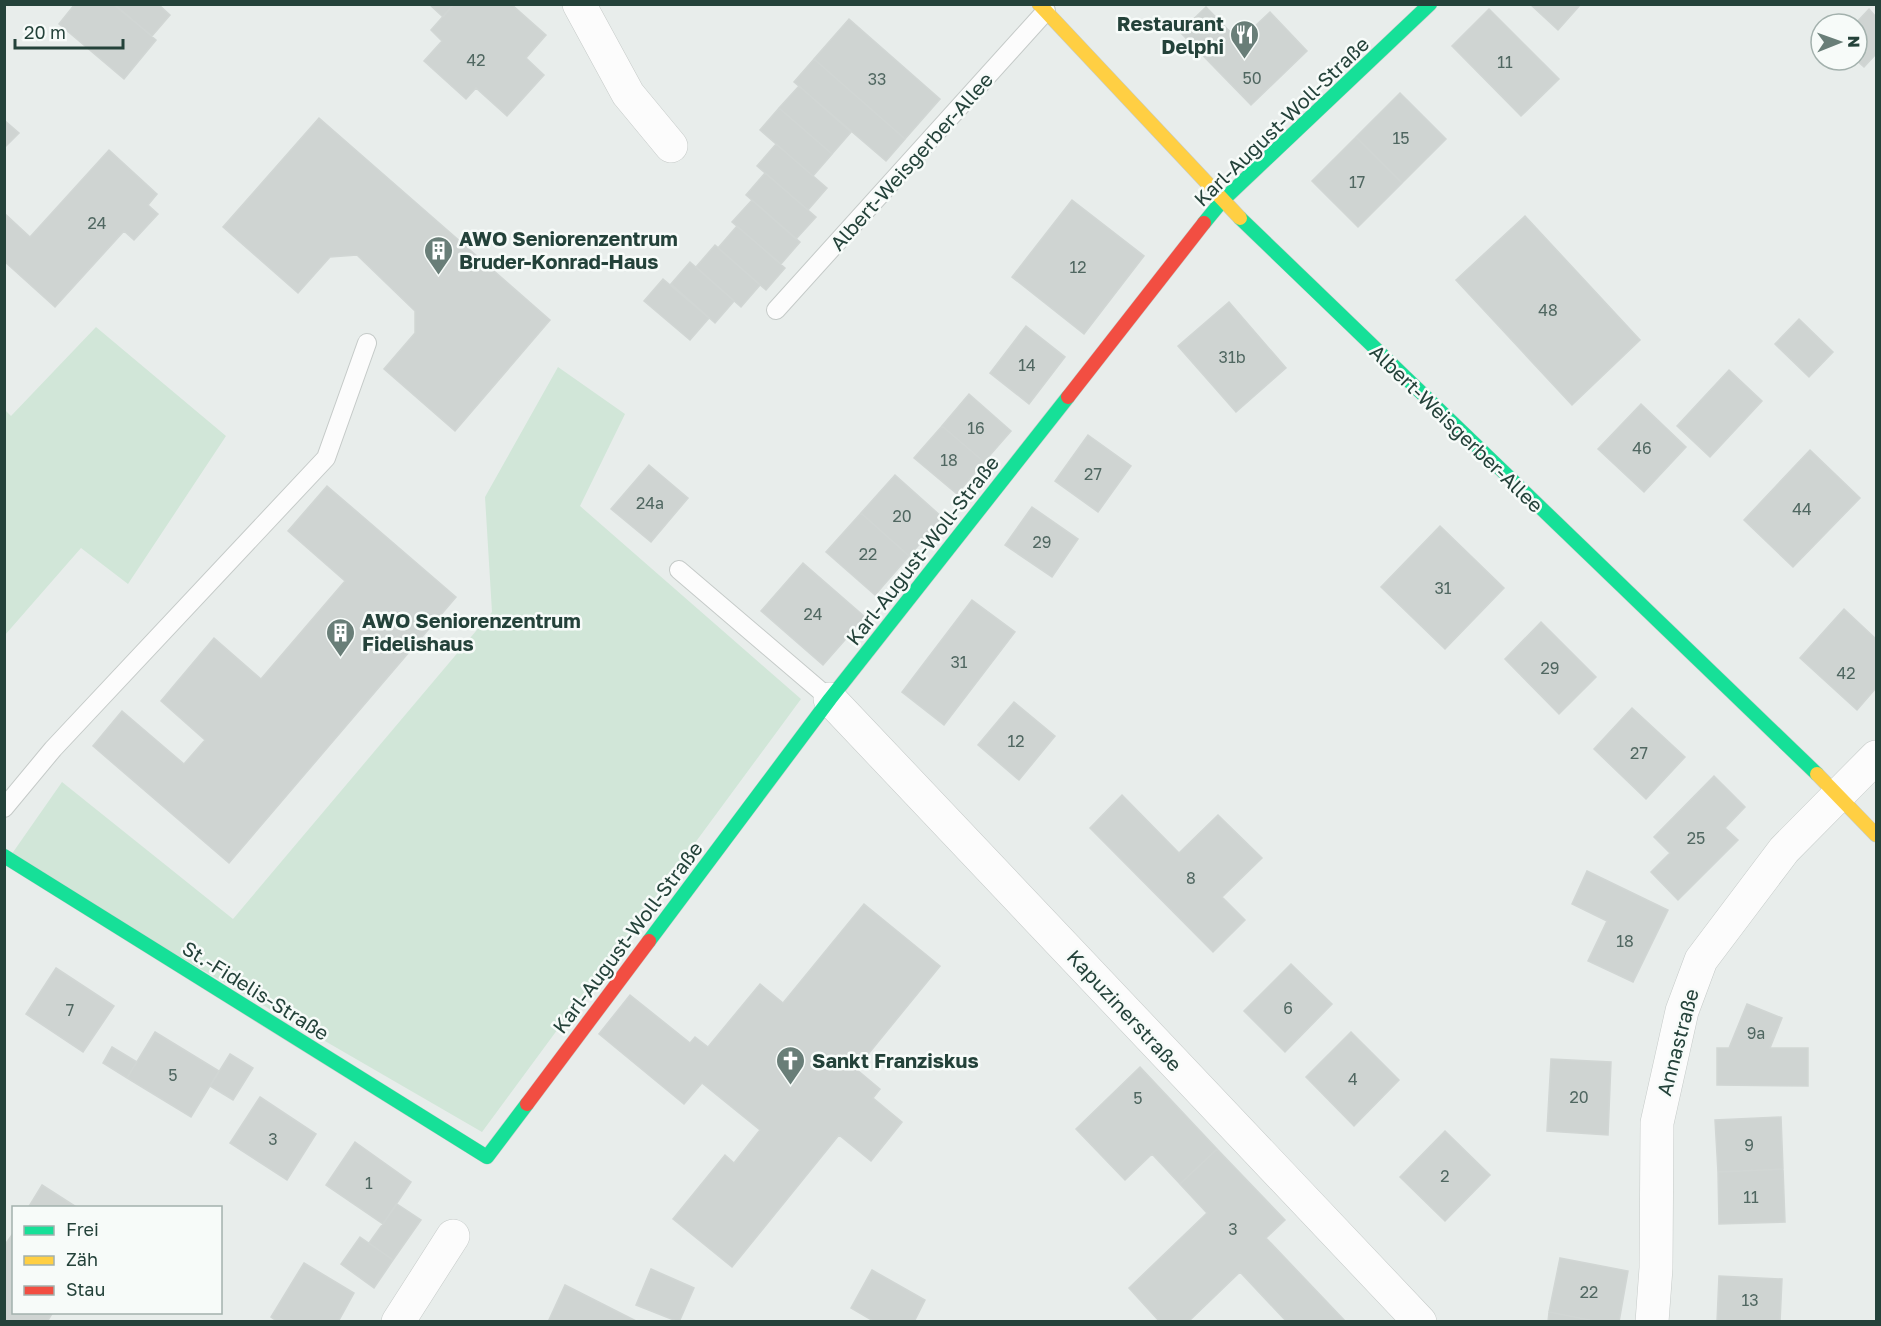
<svg xmlns="http://www.w3.org/2000/svg" width="1881" height="1326" font-family="'Golos Text',sans-serif">
<style>
.green{fill:#d1e6d8}
.building{fill:#cfd4d2;stroke:#d1d6d4;stroke-width:1.5}
.lines{fill:none;stroke-linecap:round;stroke-linejoin:round}
.lane-casing{stroke:#c5cac8;stroke-width:20}
.street-casing{stroke:#c5cac8;stroke-width:34}
.fast-casing{stroke:#c3cbc8;stroke-width:15}
.slow-casing{stroke:#c3cbc8;stroke-width:15}
.jam-casing{stroke:#c3cbc8;stroke-width:15}
.lane{stroke:#fcfcfc;stroke-width:18}
.street{stroke:#fcfcfc;stroke-width:33}
.fast{stroke:#16e098;stroke-width:14}
.slow{stroke:#ffcf43;stroke-width:14}
.jam{stroke:#f24e42;stroke-width:14}
.labels{text-anchor:middle;dominant-baseline:central;stroke-width:5;stroke-linejoin:round;paint-order:stroke}
.number-label{font-size:16px;fill:#506761}
.poi-label{font-size:20px;font-weight:bold;fill:#24423a;stroke:#f7fbf9;text-anchor:start}
.street-label{font-size:20px;fill:#24423a;stroke:#f7fbf9}
</style>
<rect width="100%" height="100%" fill="#e8edeb"/>
<path class="green" d="M96 327 226 436 128 584 81 548 5 635V410L11 416Z
M558 367 625 414 580 506 801 699 482 1132 9 858 62 782 233 919 492 612 485 497Z"/>
<path class="building" d="M75 4H114L156 40 124 79 59 24Z
M158 4 170 15 152 36 114 5Z
M429 4H454L443 17Z
M454 4H511L546 35 526 58 544 75 507 116 476 88 466 99 424 61 442 41 431 30Z
M1530 4H1581L1558 30Z
M1206 7 1239 41 1270 12 1307 51 1251 105 1180 32Z
M1489 9 1559 79 1521 116 1452 46Z
M1869 9 1876 17V54L1864 67 1856 60 1857 24H1855Z
M849 19 940 99 905 139 814 59Z
M814 59 905 139 886 161 794 82Z
M799 86 851 132 832 154 779 108Z
M1400 93 1446 139 1402 183 1356 137Z
M779 108 832 154 813 176 760 130Z
M319 118 550 320 455 431 384 369 415 333V311L357 255 330 257 298 293 223 227Z
M4 120 19 133 4 148Z
M1356 137 1402 183 1358 227 1312 181Z
M776 144 827 188 808 210 757 166Z
M109 150 157 194 148 205 158 214 134 240 124 231 55 307 4 261V213L30 237Z
M765 173 816 217 796 239 746 195Z
M752 200 800 242 781 264 732 222Z
M1072 200 1144 256 1084 334 1012 277Z
M1525 216 1640 340 1572 405 1456 280Z
M737 226 785 268 766 290 718 248Z
M715 245 760 285 741 307 696 267Z
M690 262 734 301 715 323 671 284Z
M663 279 709 318 690 340 644 301Z
M1229 302 1286 368 1236 412 1178 346Z
M1799 319 1833 352 1809 377 1775 344Z
M1026 326 1065 357 1029 404 990 373Z
M1729 370 1762 401 1710 457 1677 426Z
M969 394 1011 431 984 462 942 426Z
M1641 404 1686 447 1644 492 1598 449Z
M942 426 984 462 957 494 914 458Z
M1088 435 1131 466 1098 512 1055 481Z
M1810 450 1860 498 1793 567 1744 520Z
M649 465 688 498 651 542 611 509Z
M895 475 943 518 909 556 861 513Z
M327 486 456 597 229 863 93 746 122 711 184 764 205 740 161 701 214 638 261 679 345 581 288 531Z
M1032 507 1078 539 1052 577 1005 545Z
M861 513 909 556 875 595 826 552Z
M1440 526 1504 588 1445 649 1381 587Z
M803 563 865 617 823 665 761 611Z
M972 600 1015 632 944 725 902 692Z
M1844 609 1876 639V688L1857 710 1800 658Z
M1541 622 1596 677 1559 714 1505 659Z
M1014 702 1055 736 1019 780 978 745Z
M1632 708 1685 757 1646 799 1594 749Z
M1714 776 1745 807 1725 828 1738 840 1678 900 1651 872 1670 853 1654 837Z
M1122 795 1179 853 1218 815 1262 858 1222 897 1245 920 1213 952 1090 828Z
M1587 871 1668 910 1633 982 1588 961 1607 921 1572 904Z
M864 904 940 966 856 1069 880 1089 873 1098 902 1122 871 1161 839 1135 732 1267 673 1219 725 1155 734 1163 760 1130 702 1083 684 1104 599 1034 630 995 690 1043 695 1037 708 1047 760 984 783 1003Z
M1291 964 1332 1004 1285 1052 1244 1011Z
M56 968 114 1006 83 1052 26 1014Z
M1747 1004 1782 1018 1770 1048H1808V1086L1717 1085V1048H1729Z
M155 1032 219 1071 191 1117 127 1078Z
M1351 1032 1399 1080 1354 1126 1306 1077Z
M112 1047 137 1062 127 1078 103 1063Z
M230 1054 253 1068 233 1100 210 1086Z
M1551 1059 1611 1062 1608 1135 1547 1131Z
M1140 1067 1217 1149 1180 1184 1152 1154 1125 1180 1076 1129Z
M260 1097 316 1134 287 1180 230 1143Z
M1781 1117 1783 1169 1718 1172 1715 1120Z
M1445 1131 1490 1175 1445 1221 1400 1177Z
M355 1142 411 1182 383 1224 326 1185Z
M1217 1149 1285 1220 1266 1238 1346 1322H1287L1240 1272 1188 1322H1160L1129 1288 1207 1213 1180 1184Z
M1783 1169 1785 1222 1719 1224 1718 1172Z
M42 1185 78 1208H28Z
M397 1204 421 1220 393 1260 369 1243Z
M14 1232V1312H53L47 1322H4V1246Z
M360 1237 393 1260 374 1288 341 1264Z
M1560 1258 1628 1271 1619 1322H1599L1549 1312Z
M304 1263 354 1293 338 1322H278L271 1317Z
M651 1269 694 1288 679 1322 636 1305Z
M872 1270 925 1300 914 1322H875L851 1308Z
M1719 1276 1782 1279 1780 1322H1717Z
M565 1285 638 1322H548Z
M1549 1312 1599 1322H1548Z"/>
<g class="lines">
<defs>
<path id="lane" d="M776 310 1046 11
M679 570 830 699
M4 808 53 749 326 458 367 343"/>
<path id="street" d="M579 4 628 94 671 146
M830 699 1420 1322
M398 1322 453 1236
M1652 1322 1656 1268 1657 1123 1682 1011 1701 960 1784 850 1876 757"/>
<path id="fast" d="M1240 218 1817 774
M1204 223 1222 201 1430 4
M4 856 487 1157 527 1104
M649 941 830 699 1068 397"/>
<path id="slow" d="M1039 4 1240 218
M1817 774 1876 835"/>
<path id="jam" d="M1068 397 1204 223
M527 1104 649 941"/>
</defs>
<use href="#lane" class="lane-casing"/>
<use href="#street" class="street-casing"/>
<use href="#fast" class="fast-casing"/>
<use href="#slow" class="slow-casing"/>
<use href="#jam" class="jam-casing"/>
<use href="#lane" class="lane"/>
<use href="#street" class="street"/>
<use href="#fast" class="fast"/>
<use href="#slow" class="slow"/>
<use href="#jam" class="jam"/>
</g>
<defs>
<symbol id="restaurant-pin" viewBox="-11 -11 22 30"><path d="M0 17L-7.5 6A9.5 9.5 0 1 1 7.5 6Z" fill="#697e78" stroke="#f7fbf9"/><path d="M-5-6h1v4h1v-4h1v4h1v-4h1v5L-1.5 .5V6h-2V.5L-5-1ZM5-6V6H3V1.5H1.5Q1.5-4 5-6Z" fill="#fff"/></symbol>
<symbol id="building-pin" viewBox="-11 -11 22 30"><path d="M0 17L-7.5 6A9.5 9.5 0 1 1 7.5 6Z" fill="#697e78" stroke="#f7fbf9"/><path d="M-4-6H4V6H1V3H-1V6H-4ZM-2.5-4.3h1.7v1.8h-1.7ZM.8-4.3h1.7v1.8H.8ZM-2.5-1h1.7V.8h-1.7ZM.8-1h1.7V.8H.8Z" fill="#fff"/></symbol>
<symbol id="church-pin" viewBox="-11 -11 22 30"><path d="M0 17L-7.5 6A9.5 9.5 0 1 1 7.5 6Z" fill="#697e78" stroke="#f7fbf9"/><path d="M-1.2-6h2.4v3.5h3.3v2.4h-3.3V6h-2.4V-.1h-3.3v-2.4h3.3Z" fill="#fff"/></symbol>
</defs>
<g fill-rule="evenodd">
<use href="#restaurant-pin" x="1228" y="18" width="33" height="45"/>
<use href="#building-pin" x="422" y="234" width="33" height="45"/>
<use href="#building-pin" x="324" y="616" width="33" height="45"/>
<use href="#church-pin" x="774" y="1044" width="33" height="45"/>
</g>
<g class="labels">
<g class="number-label">
<text x="476" y="60">42</text>
<text x="1505" y="62">11</text>
<text x="1252" y="78">50</text>
<text x="877" y="79">33</text>
<text x="1401" y="138">15</text>
<text x="1357" y="182">17</text>
<text x="97" y="223">24</text>
<text x="1078" y="267">12</text>
<text x="1548" y="310">48</text>
<text x="1232" y="357">31b</text>
<text x="1027" y="365">14</text>
<text x="976" y="428">16</text>
<text x="1642" y="448">46</text>
<text x="949" y="460">18</text>
<text x="1093" y="474">27</text>
<text x="650" y="503">24a</text>
<text x="1802" y="509">44</text>
<text x="902" y="516">20</text>
<text x="1042" y="542">29</text>
<text x="868" y="554">22</text>
<text x="1443" y="588">31</text>
<text x="813" y="614">24</text>
<text x="959" y="662">31</text>
<text x="1550" y="668">29</text>
<text x="1846" y="673">42</text>
<text x="1016" y="741">12</text>
<text x="1639" y="753">27</text>
<text x="1696" y="838">25</text>
<text x="1191" y="878">8</text>
<text x="1625" y="941">18</text>
<text x="1288" y="1008">6</text>
<text x="70" y="1010">7</text>
<text x="1756" y="1033">9a</text>
<text x="173" y="1075">5</text>
<text x="1353" y="1079">4</text>
<text x="1579" y="1097">20</text>
<text x="1138" y="1098">5</text>
<text x="273" y="1139">3</text>
<text x="1749" y="1145">9</text>
<text x="1445" y="1176">2</text>
<text x="369" y="1183">1</text>
<text x="1751" y="1197">11</text>
<text x="1233" y="1229">3</text>
<text x="1589" y="1292">22</text>
<text x="1750" y="1300">13</text>
</g>
<g class="poi-label">
<text x="1224" y="23" text-anchor="end">Restaurant<tspan x="1224" dy="23">Delphi</tspan></text>
<text x="459" y="238">AWO Seniorenzentrum<tspan x="459" dy="23">Bruder-Konrad-Haus</tspan></text>
<text x="362" y="620">AWO Seniorenzentrum<tspan x="362" dy="23">Fidelishaus</tspan></text>
<text x="812" y="1060">Sankt Franziskus</text>
</g>
<g class="street-label">
<text transform="translate(1281 121) rotate(-44)">Karl-August-Woll-Straße</text>
<text transform="translate(911 161) rotate(-48)">Albert-Weisgerber-Allee</text>
<text transform="translate(1457 428) rotate(44)">Albert-Weisgerber-Allee</text>
<text transform="translate(922 550) rotate(-52)">Karl-August-Woll-Straße</text>
<text transform="translate(627 937) rotate(-53)">Karl-August-Woll-Straße</text>
<text transform="translate(256 990) rotate(32)">St.-Fidelis-Straße</text>
<text transform="translate(1125 1010) rotate(47)">Kapuzinerstraße</text>
<text transform="translate(1677 1042) rotate(-75)">Annastraße</text>
</g>
</g>
<rect width="1881" height="1326" fill="none" stroke="#24423a" stroke-width="12"/>
<rect x="12" y="1206" width="210" height="108" fill="#f7fbf9" stroke="#a3b1ad" stroke-width="1.5"/>
<rect x="24" y="1226" width="30" height="9" fill="#16e098" stroke="#a3b1ad" stroke-width="1.5"/>
<text x="66" y="1236" font-size="18" fill="#24423a">Frei</text>
<rect x="24" y="1256" width="30" height="9" fill="#ffcf43" stroke="#a3b1ad" stroke-width="1.5"/>
<text x="66" y="1266" font-size="18" fill="#24423a">Zäh</text>
<rect x="24" y="1286" width="30" height="9" fill="#f24e42" stroke="#a3b1ad" stroke-width="1.5"/>
<text x="66" y="1296" font-size="18" fill="#24423a">Stau</text>
<g transform="translate(1839 42) rotate(89)"><circle r="28" fill="#f7fbf9" stroke="#a3b1ad" stroke-width="1.5"/>
<path d="M0-4.5L10 22L0 15L-10 22Z" fill="#697e78"/>
<text y="-9" font-size="16" font-weight="bold" text-anchor="middle" fill="#24423a">N</text>
</g>
<path d="M15 39v9h108v-9" fill="none" stroke="#24423a" stroke-width="3"/>
<text x="24" y="39" font-size="18" fill="#24423a" stroke="#f7fbf9" stroke-width="4.5" paint-order="stroke">20 m</text>
</svg>
